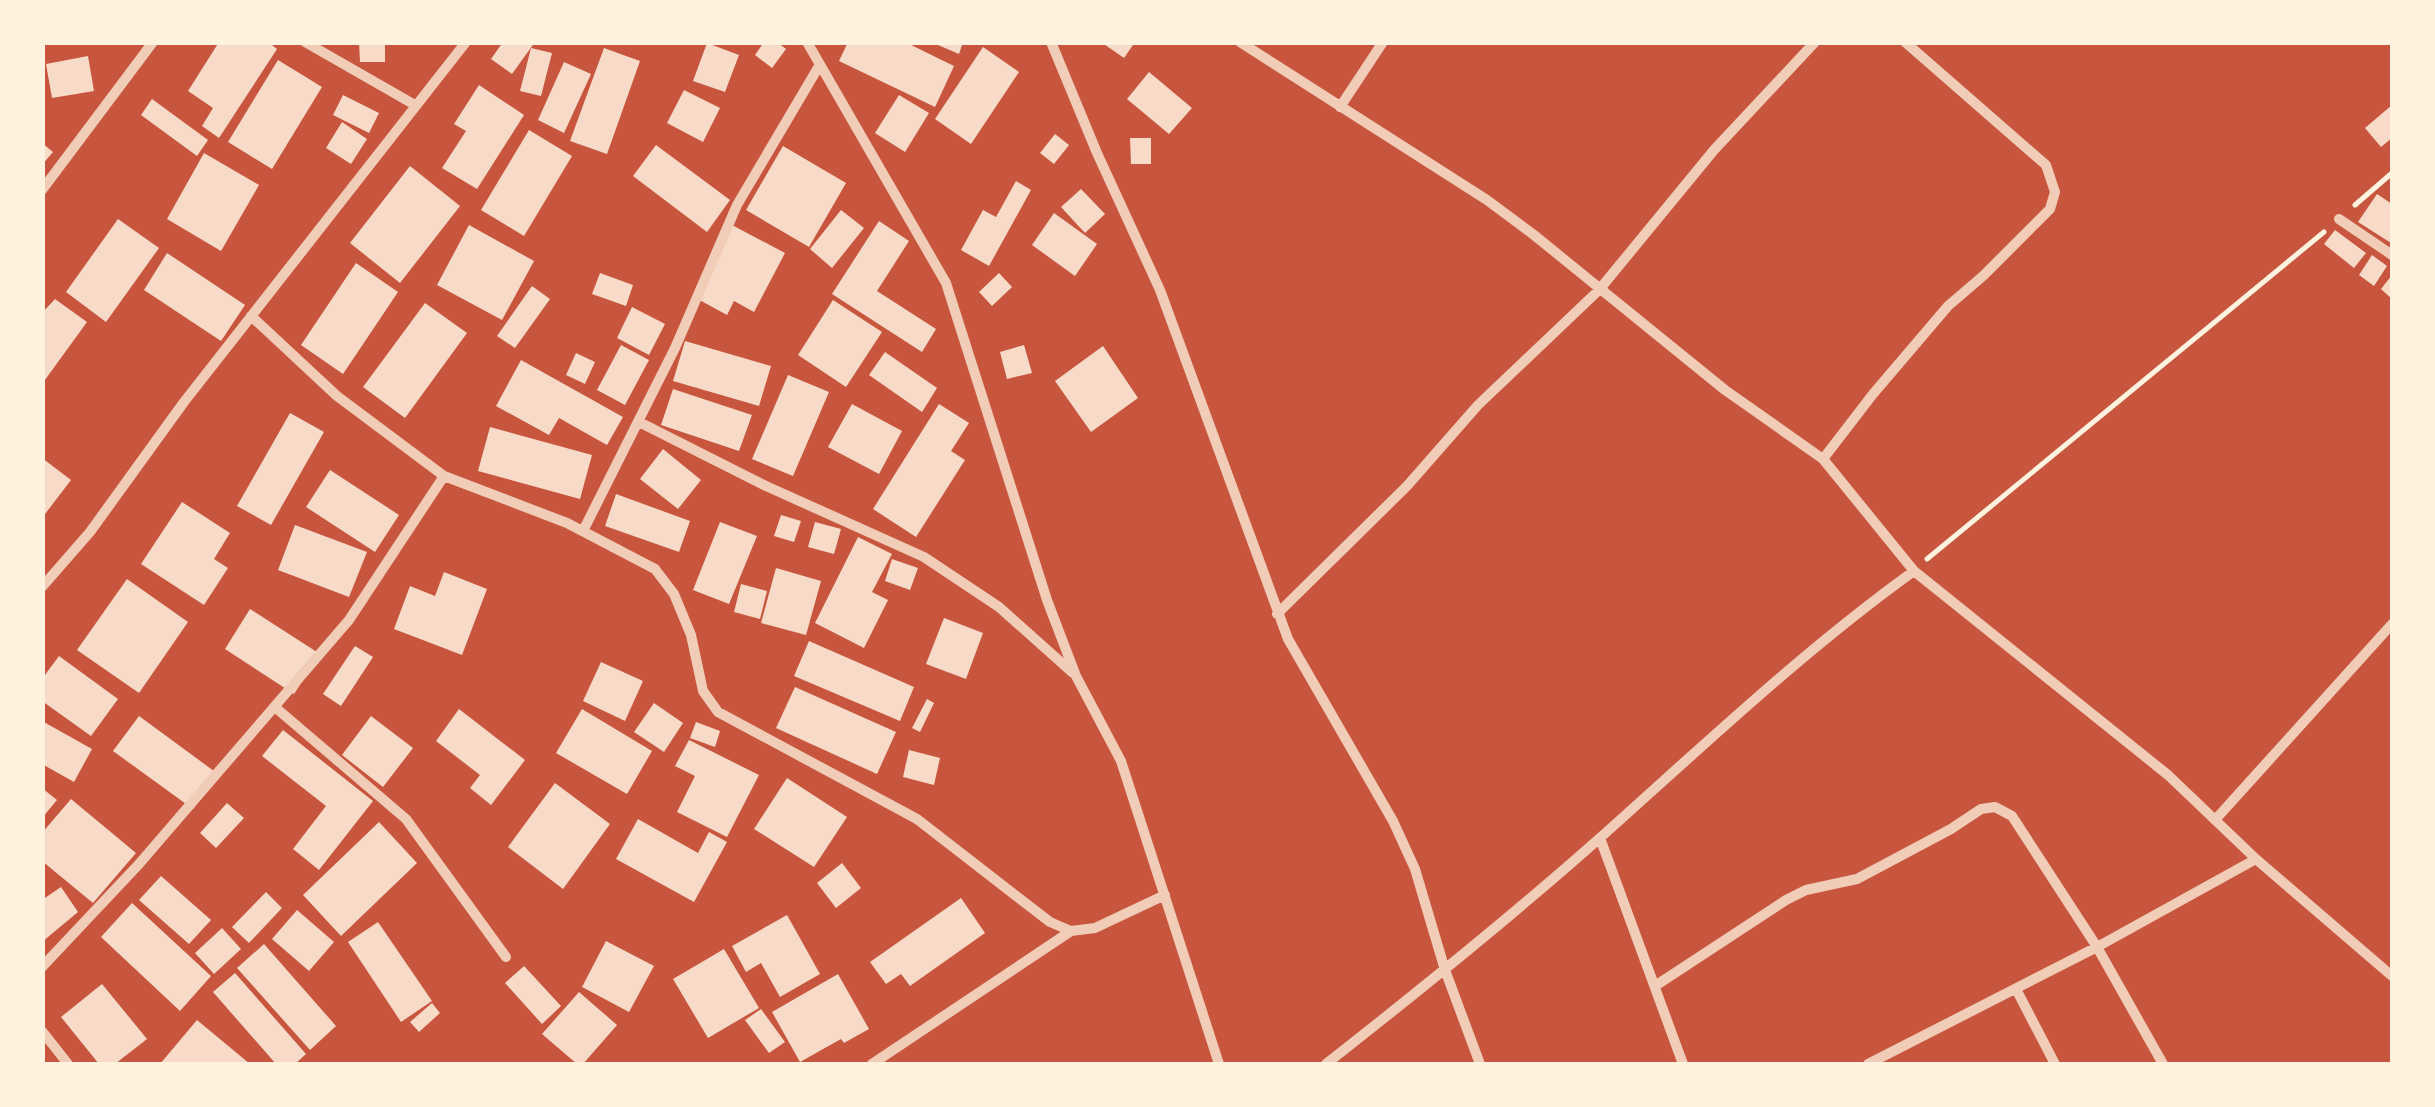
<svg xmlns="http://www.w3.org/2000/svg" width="2435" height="1107" font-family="'Roboto Serif',serif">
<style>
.building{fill:#f7dbc8}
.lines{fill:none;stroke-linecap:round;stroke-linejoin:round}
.path{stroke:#fff3e0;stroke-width:5}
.minor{stroke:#f1ccb7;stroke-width:10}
</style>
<rect width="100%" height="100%" fill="#c8553d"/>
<path class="building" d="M219 42H268L277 49 219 138 202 126 213 108 188 91Z
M359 42H385V62H360Z
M503 42H535L512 74 491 59Z
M764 42H777L786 49 772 68 755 55Z
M848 42H905L954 66 935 107 839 61Z
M931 42H963L959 54Z
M1101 42H1135L1124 58Z
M707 43 739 55 725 92 693 81Z
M983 47 1019 72 971 144 935 119Z
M531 48 552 53 541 96 520 91Z
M604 48 640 61 607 154 570 141Z
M88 56 94 91 52 98 46 64Z
M278 60 322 87 272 169 228 142Z
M564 62 591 74 564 133 538 120Z
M1149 72 1192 108 1169 134 1127 99Z
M479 85 524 115 477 189 442 168 466 131 454 124Z
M684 90 720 108 703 142 667 123Z
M343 95 379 113 369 133 333 115Z
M899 95 929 113 905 152 875 133Z
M152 99 208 140 197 156 141 115Z
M2392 105V138L2381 147 2365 128Z
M342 122 367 139 351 164 326 148Z
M529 130 572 156 524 236 481 210Z
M1055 134 1069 145 1054 164 1040 153Z
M1130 138H1151V164H1131Z
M42 143 53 152 42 165Z
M656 145 730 200 707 232 633 176Z
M783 146 846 183 809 247 746 210Z
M204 153 259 185 221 251 167 219Z
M410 166 460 206 400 283 350 243Z
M1016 181 1031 190 989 266 961 250 983 210 996 217Z
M1081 189 1105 214 1085 233 1061 207Z
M2377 194 2392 204 2391 243 2358 222Z
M841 210 864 228 832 268 810 249Z
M1054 213 1097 244 1075 276 1032 245Z
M118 219 159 248 106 322 66 292Z
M879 221 909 241 877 291 936 329 922 352 832 294Z
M469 225 534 261 502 320 437 285Z
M732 225 785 253 754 312 734 301 727 315 694 297Z
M2335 230 2366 253 2354 268 2324 244Z
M167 253 245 305 221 341 144 290Z
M2372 255 2387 266 2374 286 2359 275Z
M356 263 398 292 343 374 301 345Z
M600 273 633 285 626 306 592 294Z
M999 273 1012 287 992 306 979 292Z
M2392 275V299L2381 289Z
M532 286 550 299 515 348 497 336Z
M55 299 87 322 42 384V313Z
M833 300 882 332 846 387 798 355Z
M425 303 467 333 405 418 363 387Z
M632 307 665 324 649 355 617 338Z
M685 341 771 366 759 406 673 381Z
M621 345 649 360 625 405 597 390Z
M1024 345 1032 373 1007 379 1000 352Z
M1103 346 1138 398 1091 432 1055 381Z
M885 352 937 388 922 412 869 375Z
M576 353 595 362 585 384 566 375Z
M521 360 623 417 607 445 559 418 549 435 496 406Z
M788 375 829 392 793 476 752 459Z
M673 389 752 415 739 451 661 425Z
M852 404 902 431 879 474 828 447Z
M939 404 969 423 951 451 965 460 916 537 873 509Z
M290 413 324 432 271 525 237 506Z
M490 427 592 455 580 499 478 471Z
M663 449 701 480 678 509 640 479Z
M42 458 71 480 42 518Z
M330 470 399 515 375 552 306 507Z
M616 494 690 521 679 552 605 526Z
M182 502 230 533 214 559 228 568 204 605 141 564Z
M781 515 801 521 794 542 774 536Z
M720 522 757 536 729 604 693 590Z
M815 522 841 529 834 554 808 547Z
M295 525 367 552 349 597 278 570Z
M858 537 892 554 872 592 888 600 864 648 815 623Z
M892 559 918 568 910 590 885 581Z
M776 568 821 581 806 635 761 623Z
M444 572 487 589 462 655 394 629 410 586 435 596Z
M127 579 188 622 139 693 77 650Z
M741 584 767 591 760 619 734 612Z
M250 609 320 654 294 694 225 649Z
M944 618 983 633 966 679 926 664Z
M809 641 914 687 900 721 794 676Z
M355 646 373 657 341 706 323 694Z
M59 656 118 699 91 736 42 701V679Z
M601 662 643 681 625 721 583 701Z
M795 687 896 732 877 774 776 728Z
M927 699 934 703 920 732 912 728Z
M654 703 683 723 664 752 634 732Z
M459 709 525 760 491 805 470 788 480 775 436 741Z
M582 709 652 751 627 794 556 753Z
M139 716 218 774 193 809 113 751Z
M371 716 413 748 383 787 342 755Z
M42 721 92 749 74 782 42 764Z
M696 722 720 731 715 747 690 738Z
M283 730 373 801 319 870 293 849 326 806 262 756Z
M689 740 759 775 727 837 677 812 695 776 675 766Z
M909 750 940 758 934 785 903 777Z
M787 778 847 817 814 867 754 829Z
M555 783 610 824 563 889 508 847Z
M42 788 57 800 42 818Z
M71 799 136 853 93 903 42 861V833Z
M227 803 244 818 216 848 200 833Z
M638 819 698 853 709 832 727 842 694 902 616 859Z
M379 822 417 863 341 936 303 895Z
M842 863 861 888 836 908 817 883Z
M161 876 211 920 189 944 139 900Z
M61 887 78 912 42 942V900Z
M266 892 282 908 249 943 232 927Z
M961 898 985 933 910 986 901 974 886 984 870 962Z
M132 903 211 976 180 1011 101 937Z
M297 910 334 942 309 971 272 939Z
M787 915 820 974 780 997 761 963 746 972 732 946Z
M378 922 432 1001 401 1022 348 942Z
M222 928 241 949 214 974 195 953Z
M606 941 654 966 629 1012 582 987Z
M264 944 336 1026 310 1050 237 968Z
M724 949 759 1008 708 1038 673 979Z
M524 966 561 1006 542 1024 505 983Z
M235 973 306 1054 295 1064H276L213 992Z
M838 974 869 1029 844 1043 841 1039 800 1062 772 1012Z
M102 984 147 1039 115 1064H99L61 1017Z
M579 992 617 1025 583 1064H577L542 1034Z
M432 1003 440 1013 419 1032 410 1022Z
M761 1009 785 1042 769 1053 745 1020Z
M197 1020 250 1064H160Z"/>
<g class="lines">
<path class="path" d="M2355 205 2392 173
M1927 559 2324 232"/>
<path class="minor" d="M305 42 415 105
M807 42 946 283 1047 600 1076 676 1121 761 1219 1064
M1051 42 1097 153 1160 290 1288 639 1393 821 1415 869 1445 970 1480 1064
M1240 42 1487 200 1534 235 1725 390 1823 459 1914 571 2168 775 2256 859 2392 976
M1340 107 1383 42
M42 190 153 42
M2339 219 2392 255
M251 316 337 396 444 476 567 523 655 569 674 594 691 635 703 691 718 712 917 819 1024 902 1050 922 1071 931
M639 422 766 486 924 557 999 607 1073 673
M1823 459 1873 394 1948 306 1983 276 2050 209 2055 192 2046 165 1905 42
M583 531 675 348 737 205 819 66
M42 587 90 532 184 402 466 42
M1277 614 1407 486 1478 405 1599 290 1714 150 1815 42
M276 708 406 819 506 957
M2215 820 2392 624
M1600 838 1683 1064
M42 967 139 864 349 620 444 476
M1655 986 1786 900 1806 890 1857 879 1951 829 1981 809 1995 807 2012 816 2097 947 2163 1064
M2016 989 2055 1064
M42 1031 68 1064
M872 1064 1071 931 1095 928 1165 895
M1326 1064C1419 991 1512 916 1601 837 1703 746 1803 651 1914 571
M1868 1064 2097 947 2256 859"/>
</g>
<rect width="2435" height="1107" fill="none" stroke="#fff3e0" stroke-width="90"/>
</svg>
